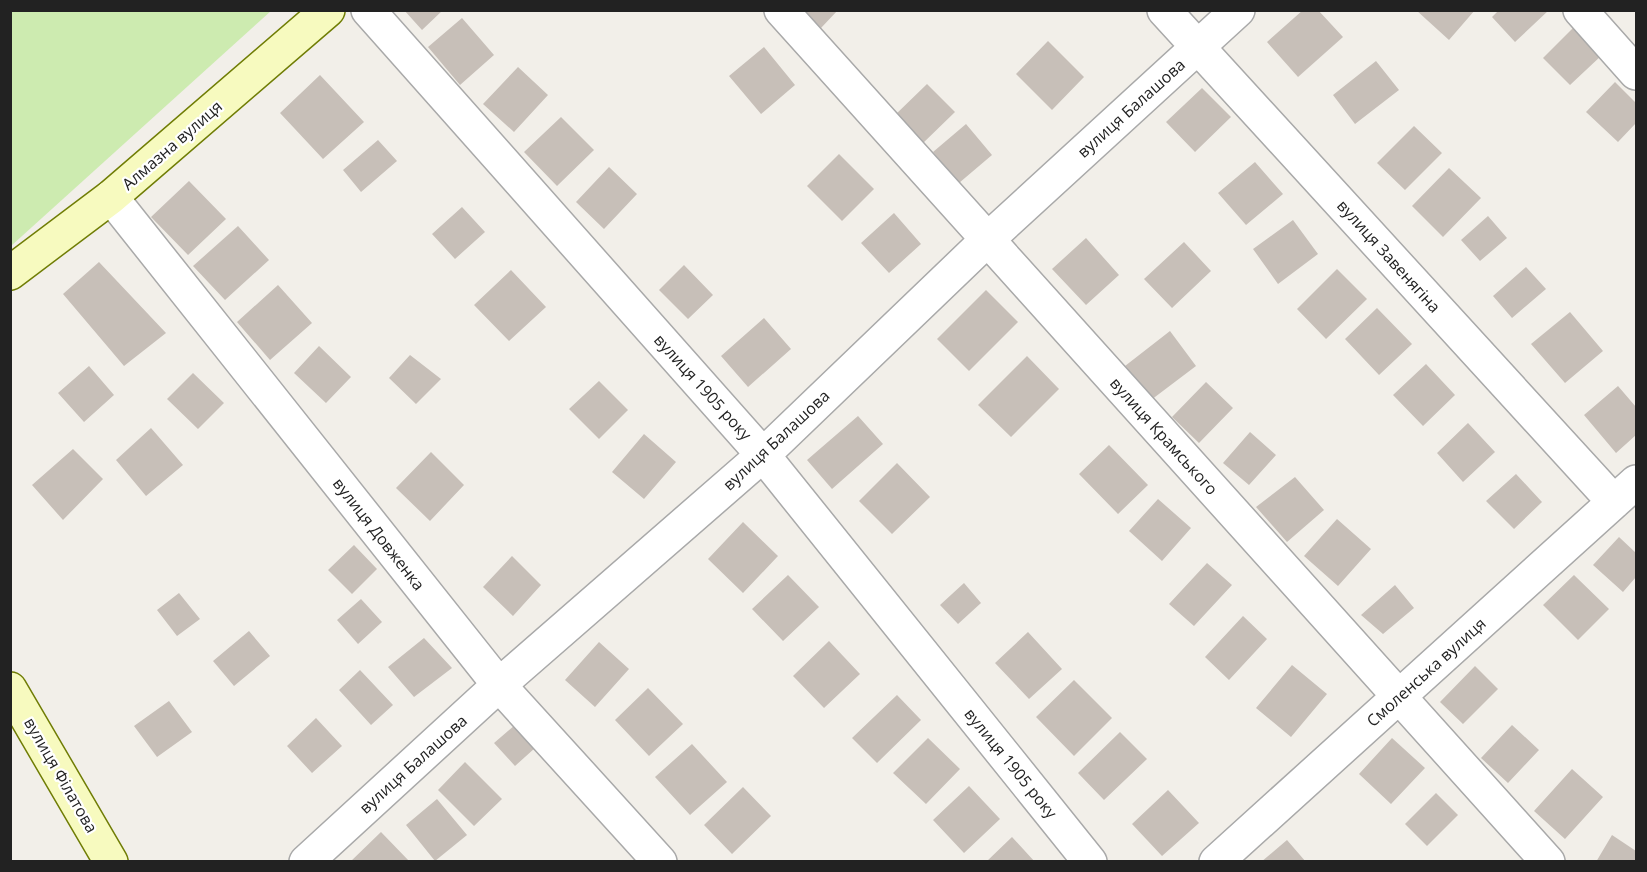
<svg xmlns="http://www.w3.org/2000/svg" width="1647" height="872" font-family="'Open Sans',sans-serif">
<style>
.grass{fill:#cdebb0}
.building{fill:#c7bfb8}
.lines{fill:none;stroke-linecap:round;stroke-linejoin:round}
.street-casing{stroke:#a9a9a9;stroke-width:36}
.secondary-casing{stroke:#707d05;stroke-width:36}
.street{stroke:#fff;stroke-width:33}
.secondary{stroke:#f7fabf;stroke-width:33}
.labels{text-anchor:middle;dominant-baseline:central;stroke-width:4.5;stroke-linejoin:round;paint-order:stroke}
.street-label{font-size:16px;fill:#222;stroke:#fff}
</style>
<rect width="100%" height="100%" fill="#f2efe9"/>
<path class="grass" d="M11 10H271V11L11 246Z"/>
<path class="building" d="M404 10H443L422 30Z
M803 10H838L821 28Z
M1303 10H1318L1343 37 1298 77 1267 42Z
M1416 10H1475L1449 40Z
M1499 10H1549L1515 42 1492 17Z
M462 18 494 55 460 85 428 47Z
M1574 27 1602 55 1570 85 1543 58Z
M1048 41 1084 77 1052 110 1016 74Z
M764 47 795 85 761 114 729 76Z
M1376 61 1399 90 1355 124 1333 95Z
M518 67 548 95 514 132 483 104Z
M320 75 364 122 323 159 280 113Z
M1615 82 1636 103V123L1618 142 1586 112Z
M927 84 955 112 920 146 893 117Z
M1202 88 1231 117 1195 152 1166 122Z
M561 117 594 150 557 186 524 152Z
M966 124 992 155 959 183 933 152Z
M1414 126 1442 153 1405 190 1377 163Z
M378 140 397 161 361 192 343 170Z
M839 154 874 189 842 221 807 186Z
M1255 162 1283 194 1246 225 1218 193Z
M609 167 637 194 604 229 576 202Z
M1449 168 1481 198 1443 237 1412 206Z
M189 181 226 219 188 255 151 217Z
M462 207 485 232 455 259 432 234Z
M894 213 921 244 889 273 861 243Z
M1488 216 1507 238 1480 261 1461 240Z
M1293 220 1318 254 1278 284 1253 249Z
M238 226 269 260 225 300 193 266Z
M1086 238 1119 275 1086 305 1052 269Z
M1184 242 1211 271 1172 308 1144 279Z
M99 262 166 333 124 366 63 294Z
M684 265 713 295 688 319 659 290Z
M1526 267 1546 289 1512 318 1493 296Z
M1337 269 1367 299 1326 339 1297 309Z
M511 270 546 307 509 341 474 305Z
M278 285 312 323 270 360 237 322Z
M986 290 1018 322 969 371 937 339Z
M1377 308 1412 344 1379 375 1345 339Z
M1570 312 1603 351 1565 383 1531 344Z
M764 318 791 349 748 387 721 356Z
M1170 331 1196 366 1151 400 1125 366Z
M319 346 351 377 326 403 294 373Z
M410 355 441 379 416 404 389 378Z
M1027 356 1059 389 1011 437 978 405Z
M1426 364 1455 395 1423 426 1393 395Z
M89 366 114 395 84 422 58 393Z
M193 373 224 403 198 429 167 399Z
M599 381 628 410 599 439 569 409Z
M1206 382 1233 408 1199 443 1172 417Z
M1618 386 1636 407V435L1616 453 1584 415Z
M858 416 883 444 832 489 807 460Z
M1468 423 1495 452 1463 482 1437 453Z
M151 428 183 465 146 496 116 460Z
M1250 432 1276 455 1249 485 1223 463Z
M644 434 676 462 644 499 612 472Z
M1109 445 1148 485 1118 514 1079 474Z
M73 449 103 479 63 520 32 485Z
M431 452 464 485 430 521 396 488Z
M897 463 930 497 892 534 859 501Z
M1516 474 1542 502 1514 529 1486 501Z
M1295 477 1324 510 1287 542 1256 507Z
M1158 499 1191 528 1162 561 1129 531Z
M1337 519 1371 549 1338 586 1304 556Z
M743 522 778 556 743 593 708 559Z
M1619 537 1636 553V577L1623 592 1593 565Z
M354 545 377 569 352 594 328 570Z
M512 556 541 585 513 616 483 587Z
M1207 563 1232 585 1194 626 1169 604Z
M788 575 819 607 783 641 752 609Z
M1574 575 1609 609 1578 640 1543 605Z
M964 583 981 603 958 624 940 605Z
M1395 585 1414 608 1383 634 1361 615Z
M179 593 200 619 177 636 157 610Z
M361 599 382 622 358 644 337 620Z
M1243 616 1267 639 1229 680 1205 657Z
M249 631 270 656 234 686 213 661Z
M1028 632 1062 669 1029 699 995 663Z
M424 638 452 668 414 697 388 667Z
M829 641 860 674 824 708 793 676Z
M599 642 629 669 595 707 565 680Z
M1292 665 1327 694 1291 737 1256 708Z
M1475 666 1498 689 1463 724 1440 702Z
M360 670 393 705 371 725 339 690Z
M1074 680 1112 718 1074 756 1036 717Z
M648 688 683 724 649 756 615 720Z
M897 695 921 720 877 763 852 738Z
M169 701 192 732 157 757 134 726Z
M316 718 342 746 312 773 287 746Z
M515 725 535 748 515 766 494 743Z
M1512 725 1539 750 1508 783 1481 758Z
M1120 732 1147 759 1104 800 1078 773Z
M928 738 960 769 926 804 893 773Z
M1392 738 1425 768 1391 804 1359 774Z
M692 744 727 782 690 815 655 777Z
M465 762 502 799 474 826 438 790Z
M1572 769 1603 797 1565 839 1534 811Z
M969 786 1000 819 964 853 933 820Z
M743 787 771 816 732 854 704 825Z
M1168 790 1199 823 1162 856 1132 824Z
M1436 793 1458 815 1427 846 1405 824Z
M437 799 467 835 435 861 406 825Z
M381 832 410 862H350Z
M1612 835 1636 851V862H1596Z
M1012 837 1035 862H986Z
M1287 840 1306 862H1261Z"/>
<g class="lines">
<defs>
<path id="street" d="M368 10 763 455 1090 862
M781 10 1548 862
M1164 10 1614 502
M1580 10 1636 73
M111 197 499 685 660 862
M306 862 499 685 763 455 987 240 1238 10
M1216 862 1636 482"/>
<path id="secondary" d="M10 273 111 197 328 10
M10 689 111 862"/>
</defs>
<use href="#street" class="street-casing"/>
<use href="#secondary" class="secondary-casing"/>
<use href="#street" class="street"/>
<use href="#secondary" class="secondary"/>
</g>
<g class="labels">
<g class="street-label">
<text transform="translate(1131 108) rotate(-42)">вулиця Балашова</text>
<text transform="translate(172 145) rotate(-41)">Алмазна вулиця</text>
<text transform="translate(1389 256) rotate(48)">вулиця Завенягіна</text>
<text transform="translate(703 387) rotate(48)">вулиця 1905 року</text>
<text transform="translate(1164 436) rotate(48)">вулиця Крамського</text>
<text transform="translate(776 440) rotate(-43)">вулиця Балашова</text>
<text transform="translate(379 534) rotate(52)">вулиця Довженка</text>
<text transform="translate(1426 672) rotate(-42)">Смоленська вулиця</text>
<text transform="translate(1011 763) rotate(51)">вулиця 1905 року</text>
<text transform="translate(413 764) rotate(-42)">вулиця Балашова</text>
<text transform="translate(61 775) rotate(60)">вулиця Філатова</text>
</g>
</g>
<rect width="1647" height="872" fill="none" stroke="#222222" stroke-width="24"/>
</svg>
